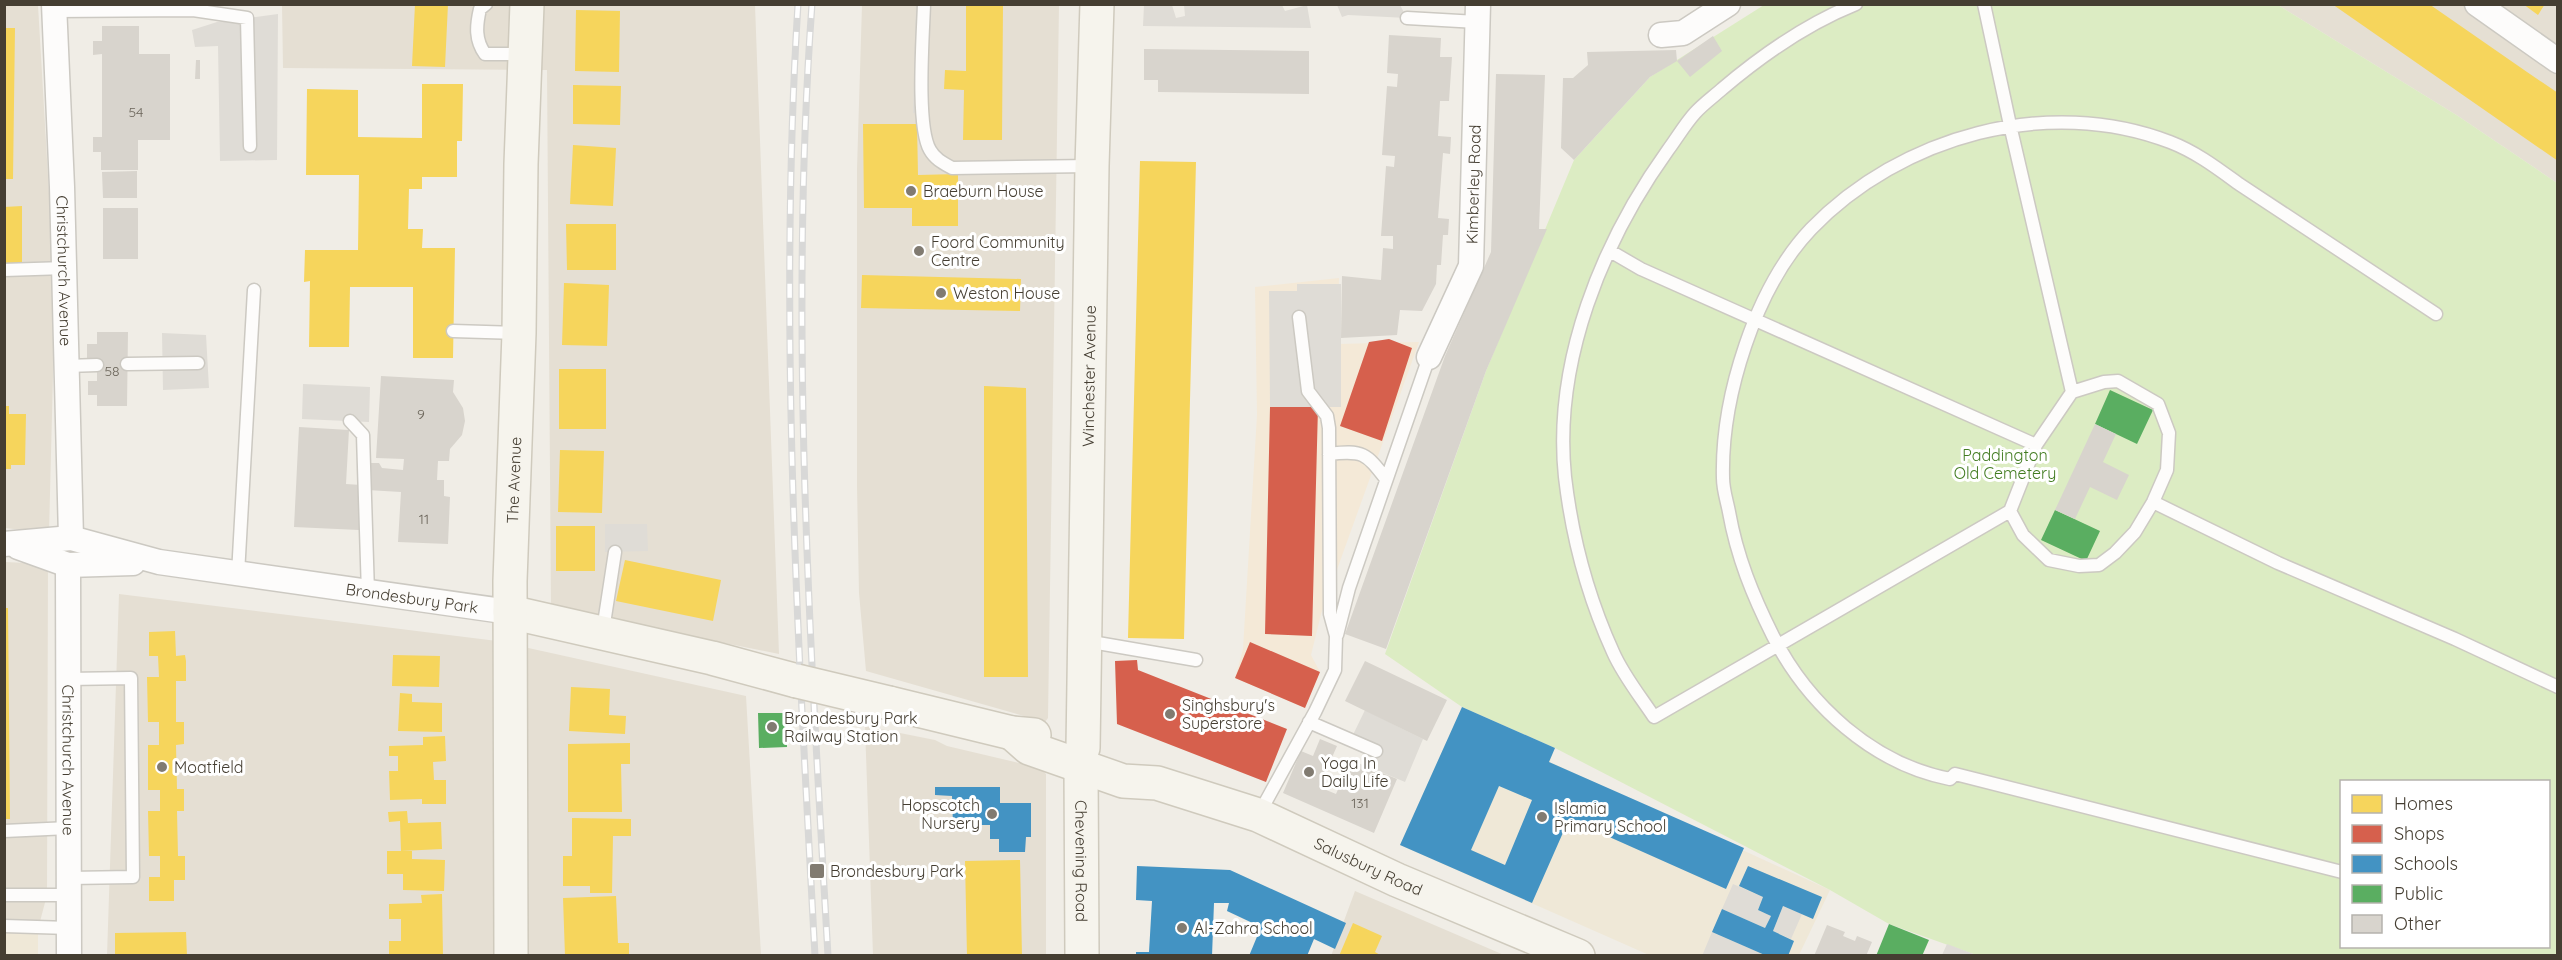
<svg xmlns="http://www.w3.org/2000/svg" width="2562" height="960" font-family="Quicksand,sans-serif">
<style>
.residential{fill:#e5dfd3}
.commercial{fill:#f4e9d7}
.education{fill:#efe8d7}
.green{fill:#dcecc3;fill-rule:evenodd}
.parking{fill:#dfdcd6}
.homes{fill:#f6d55c}
.shops{fill:#d6604d}
.schools{fill:#4393c3;fill-rule:evenodd}
.public{fill:#5aae61}
.building{fill:#d8d4cd}
.lines{fill:none;stroke-linecap:round;stroke-linejoin:round}
.lane-casing{stroke:#ccc9c2;stroke-width:15}
.street-casing{stroke:#ccc9c2;stroke-width:27}
.secondary-casing{stroke:#cfcabd;stroke-width:36}
.lane{stroke:#fdfcfb;stroke-width:12}
.street{stroke:#fdfcfb;stroke-width:24}
.secondary{stroke:#f6f4ed;stroke-width:33}
.rail-casing{stroke:#d8d8d7;stroke-width:7}
.rail{stroke:#fff;stroke-width:4.5;stroke-dasharray:14;stroke-linecap:butt}
.secondary-bridge-casing{stroke:#cfcabd;stroke-width:36;stroke-linecap:butt}
.secondary-bridge{stroke:#f6f4ed;stroke-width:33}
.poi-dot{fill:#817b71;stroke:#fff;stroke-width:2}
.labels{text-anchor:middle;dominant-baseline:central;stroke-width:6;stroke-linejoin:round;paint-order:stroke}
.number-label{font-size:14px;fill:#6b655a}
.street-label{font-size:16px;fill:#453e32;stroke:#fff}
.poi-label{font-size:16px;fill:#453e32;stroke:#fff;text-anchor:start}
.park-label{font-size:16px;fill:#427c21;stroke:#fff}
</style>
<rect width="100%" height="100%" fill="#f0ede6"/>
<path class="residential" d="M5 5H38L55 296 49 533 5 528Z
M282 5H755L779 654 551 608 547 70 283 68Z
M862 5H1059L1048 718 1045 722 866 671 859 593 857 486V169Z
M2278 5H2557V183L2458 116Z
M5 562 48 564 47 895 38 929H5Z
M119 594 497 641 746 696 761 955 107 956Z
M865 726 935 740 947 746 1040 768 1046 774V955H873Z
M1355 891 1504 955 1331 956Z"/>
<path class="commercial" d="M1339 278 1337 344 1419 342 1321 614 1311 655 1320 672 1305 708 1235 678 1243 649 1257 415 1255 287Z"/>
<path class="education" d="M1462 707 1554 749 1550 762 1830 890 1799 955H1649L1400 845Z
M4 929H38V955H5Z"/>
<path class="green" d="M1764 5H2278L2458 116 2557 183V955H1976L1889 924 1830 890 1555 748 1462 707 1385 654 1486 371 1574 160 1650 77ZM2342 782H2548V946H2342Z"/>
<path class="parking" d="M916 5H924L923 115 913 113Z
M1307 5 1311 28 1143 26 1144 5H1172L1176 18 1185 16 1184 5H1282L1285 11Z
M1337 5H1400L1407 18 1348 15 1342 17Z
M278 14 277 160 220 161 218 46 195 47 192 30 217 22Z
M1297 284H1341V407H1270L1269 291H1297Z
M162 333 206 335 209 388 163 390Z
M303 384 370 387 369 422 302 419Z
M605 524H647L648 551 605 552Z
M1365 710 1423 739 1405 782 1369 767 1375 751 1350 741Z
M1733 884 1763 897 1758 910 1771 916 1765 928 1722 909Z
M1783 906 1802 914 1791 939 1773 931Z
M1712 932 1767 956H1702Z
M1947 944 1976 955H1942Z"/>
<path class="homes" d="M415 4H448L445 67 412 66Z
M966 4H1003L1002 140H963L964 90 944 89 945 70 966 71Z
M2332 4H2429L2527 72 2558 93V161Z
M2523 4H2545L2538 15Z
M576 10 620 11 619 72 575 71Z
M4 28H15L13 179H4Z
M422 84H463L462 141H457V177H422V189H409L408 229H423L422 248H455L453 358H413V287H350L349 347H309L310 281 304 282 305 250H358L359 175H306L307 89 358 90V137L422 138Z
M573 85 621 86 620 125 573 124Z
M863 124H917L918 175 958 174V226H912V208H864Z
M573 145 616 148 613 206 570 204Z
M1140 161 1196 162 1184 639 1128 638Z
M22 206V263H4V207Z
M566 224H616V270H567Z
M862 275 1021 279 1020 311 861 308Z
M564 283 609 285 607 346 562 345Z
M559 369H606V429H559Z
M984 386 1026 388 1028 677H984Z
M4 406H9V414H26L25 465H11V469H4Z
M560 450 604 451 602 513 558 512Z
M556 526H595V571H556Z
M625 560 721 580 713 621 616 601Z
M4 608H8L10 819H4Z
M175 631 176 656 185 655 186 661V681H176V722H184V744L176 745 177 789H184V811H177L178 856H185V880H174V901H149V877H160V856H149L148 811H160V790H148V745H159V722H148L147 677H159L158 656H149V632Z
M393 655 440 656 439 687 392 686Z
M571 687 610 689 609 715 626 716 625 734 569 731Z
M400 693 412 694V702L442 703V732L398 731Z
M445 736 446 761 433 762 434 780H446V804H422V799L390 800 389 771H398V756H389V746L423 745V737Z
M630 743V764H621L622 812H568V744Z
M407 811 408 823 441 822 442 849 401 851 400 821 389 822 388 812Z
M572 818 631 819V836H613L612 893H590V886H563V856H572Z
M387 851H412V859L445 860 444 891 403 890V874H387Z
M1020 860 1022 956H967L965 861Z
M442 894 443 956 389 955V941H401V919H389V904L422 903 421 895Z
M616 896 618 943H629V956H565L563 898Z
M1353 923 1382 936 1375 952 1382 956H1339Z
M186 932 187 956H115V933Z"/>
<path class="shops" d="M1389 339 1412 348 1382 441 1340 426 1369 342Z
M1270 407H1318L1312 636 1265 634Z
M1250 642 1320 672 1305 708 1235 678Z
M1137 660 1138 670 1287 729 1266 782 1117 724 1115 661Z"/>
<path class="schools" d="M1462 707 1555 748 1549 762 1744 848 1726 889 1569 819 1532 903 1400 845ZM1499 786 1532 800 1505 865 1471 850Z
M935 787H1000V803H1031V837H1026L1025 852H999V839H990V825H953L952 796 935 795Z
M1137 866 1230 870 1346 923 1335 949 1314 939 1307 956H1249L1261 927 1227 911 1229 903H1214L1212 956H1136V952H1149L1152 901 1136 900Z
M1748 866 1822 897 1813 919 1783 906 1773 931 1794 941 1788 956H1767L1712 932 1722 909 1765 928 1771 916 1758 910 1763 897 1739 886Z"/>
<path class="public" d="M2110 390 2153 410 2137 444 2095 424Z
M2055 510 2100 531 2086 561 2041 540Z
M758 713H786L787 747 759 748Z
M1889 924 1929 940 1922 956H1876Z"/>
<path class="building" d="M102 26H139V54H170V140H138V170H101V152H93V137H102V54L93 55V41H102Z
M1389 35 1441 38 1440 57H1452L1449 101H1440L1438 136 1451 137 1450 154 1443 153 1438 218 1449 219 1448 235H1443L1441 265H1437L1436 284 1422 311 1400 310 1397 335 1341 338 1342 276 1381 280 1383 248 1393 249V236H1381L1386 166 1394 167 1395 156 1382 155 1387 86 1397 87 1398 74 1387 73Z
M1713 36 1722 51 1690 77 1677 61Z
M1144 49 1309 51V94L1158 92V80H1144Z
M1676 50 1677 61 1650 77 1574 160 1561 148 1563 78H1573L1588 65 1587 52Z
M196 60H200V79H195Z
M1496 74 1545 75 1539 229H1547L1486 371 1386 649 1345 634 1445 356 1491 252Z
M137 171V198H103L102 172Z
M103 208H138V259H103Z
M97 332H128L127 406H97V395H88V381H97V359L87 358V344H97Z
M381 376 454 380 453 392 463 408 465 421 462 435 450 449 449 461H438L437 480H444V496L450 497 448 544 398 542 401 492 367 490 368 463H379L382 468 403 470 404 459 376 458Z
M2095 424 2116 434 2103 462 2129 475 2117 500 2090 487 2075 519 2055 510Z
M299 427 349 430 346 484 361 485 359 530 294 527Z
M1365 661 1447 700 1427 741 1345 701Z
M1320 739 1337 746 1319 787 1336 794 1351 760 1397 779 1374 833 1283 793 1301 751 1313 756Z
M1827 925 1845 932 1843 936 1855 941 1857 936 1872 942 1866 956H1814Z"/>
<g class="lines">
<defs>
<path id="lane" d="M486 4 480 9C476 26 475 40 485 54H524
M924 4C923 36 916 126 930 150 935 159 943 163 952 168L1090 166
M1856 4C1806 24 1762 55 1722 89 1713 97 1703 104 1695 113 1685 124 1677 138 1668 150 1602 242 1553 362 1565 477 1572 537 1588 597 1613 652 1623 675 1640 696 1654 717L2010 511 2036 445 2072 392 2010 125 1984 4
M54 11 193 10 247 18 250 146
M1407 18 1477 22
M1610 251 1641 269 2036 445
M4 270 65 268
M453 331 518 333
M127 364 198 363
M67 366 97 365
M350 421 363 435 368 593
M1329 454C1363 450 1366 453 1386 479
M2153 502 2278 563 2455 639 2558 687
M2010 511 2023 535 2049 560 2079 566 2099 565 2115 553 2135 532 2153 502 2167 470 2169 433 2158 404 2118 381 2104 382 2072 392
M238 574 254 290
M603 630 615 552
M1337 635 1349 588 1429 357
M1086 641 1196 660
M68 679 131 678 133 877 69 878
M1309 722 1376 751
M1259 814 1315 712 1335 670 1336 636 1330 614 1329 428 1327 416 1308 391 1299 317
M4 831 69 828
M2342 872 1955 774 1950 779C1873 764 1808 705 1773 636 1753 596 1737 557 1729 512 1727 501 1723 490 1723 478 1721 398 1755 288 1811 229 1901 136 2048 95 2170 142 2196 152 2217 168 2239 184L2436 314
M4 895H69
M4 926 69 928"/>
<g id="street">
<path id="s1" d="M54 4 62 187 71 538"/>
<path d="M2477 4 2558 61"/>
<path d="M1661 35 1683 33 1728 4"/>
<path id="s2" d="M1429 357 1471 266 1478 4"/>
<path id="s3" d="M4 544 71 538 159 562 510 612"/>
<path d="M18 547 68 565 133 563"/>
<path id="s4" d="M68 565 69 956"/>
</g>
<g id="secondary">
<path d="M510 612 712 658 797 681"/>
<path d="M889 703 1012 733 1034 735"/>
<path id="s5" d="M1012 733 1029 748 1123 781 1157 783 1258 815 1397 880 1578 956"/>
<path id="s6" d="M1083 748 1092 166 1097 4"/>
<path id="s7" d="M1081 767 1082 956"/>
<path id="s8" d="M511 956 510 581 519 333 521 164 527 4"/>
</g>
</defs>
<use href="#lane" class="lane-casing"/>
<use href="#street" class="street-casing"/>
<use href="#secondary" class="secondary-casing"/>
<use href="#lane" class="lane"/>
<use href="#street" class="street"/>
<use href="#secondary" class="secondary"/>
<defs>
<path id="rail" d="M798 4C778 322 798 639 815 956
M812 4C789 321 810 639 828 956"/>
</defs>
<use href="#rail" class="rail-casing"/>
<use href="#rail" class="rail"/>
<defs>
<path id="secondary-bridge" d="M797 681 889 703"/>
</defs>
<use href="#secondary-bridge" class="secondary-bridge-casing"/>
<use href="#secondary-bridge" class="secondary-bridge"/>
</g>
<g class="poi-dot">
<circle cx="911" cy="191" r="6"/>
<circle cx="919" cy="251" r="6"/>
<circle cx="941" cy="293" r="6"/>
<circle cx="1170" cy="714" r="6"/>
<circle cx="772" cy="727" r="6"/>
<circle cx="162" cy="767" r="6"/>
<circle cx="1309" cy="772" r="6"/>
<circle cx="992" cy="814" r="6"/>
<circle cx="1542" cy="817" r="6"/>
<rect x="809" y="863" width="16" height="16" rx="3"/>
<circle cx="1182" cy="928" r="6"/>
</g>
<g class="labels">
<g class="number-label">
<text x="136" y="112">54</text>
<text x="112" y="371">58</text>
<text x="421" y="414">9</text>
<text x="424" y="519">11</text>
<text x="1360" y="803">131</text>
</g>
<g class="street-label">
<text stroke="none"><textPath href="#s2" startOffset="182">Kimberley Road</textPath></text>
<text stroke="none"><textPath href="#s1" startOffset="267">Christchurch Avenue</textPath></text>
<text stroke="none"><textPath href="#s6" startOffset="372">Winchester Avenue</textPath></text>
<text stroke="none"><textPath href="#s8" startOffset="476">The Avenue</textPath></text>
<text stroke="none"><textPath href="#s3" startOffset="414">Brondesbury Park</textPath></text>
<text stroke="none"><textPath href="#s4" startOffset="195">Christchurch Avenue</textPath></text>
<text stroke="none"><textPath href="#s7" startOffset="94">Chevening Road</textPath></text>
<text stroke="none"><textPath href="#s5" startOffset="384">Salusbury Road</textPath></text>
</g>
<g class="poi-label">
<text x="923" y="191">Braeburn House</text>
<text x="931" y="242">Foord Community<tspan x="931" dy="18">Centre</tspan></text>
<text x="953" y="293">Weston House</text>
<text x="1182" y="705">Singhsbury's<tspan x="1182" dy="18">Superstore</tspan></text>
<text x="784" y="718">Brondesbury Park<tspan x="784" dy="18">Railway Station</tspan></text>
<text x="1321" y="763">Yoga In<tspan x="1321" dy="18">Daily Life</tspan></text>
<text x="174" y="767">Moatfield</text>
<text x="980" y="805" text-anchor="end">Hopscotch<tspan x="980" dy="18">Nursery</tspan></text>
<text x="1554" y="808">Islamia<tspan x="1554" dy="18">Primary School</tspan></text>
<text x="830" y="871">Brondesbury Park</text>
<text x="1194" y="928">Al-Zahra School</text>
</g>
<g class="park-label">
<text x="2005" y="455">Paddington<tspan x="2005" dy="18">Old Cemetery</tspan></text>
</g>
</g>
<rect width="2562" height="960" fill="none" stroke="#453e32" stroke-width="12"/>
<rect x="2340" y="780" width="210" height="168" fill="#ffffff" stroke="#b5b2ad" stroke-width="1.5"/>
<rect x="2352" y="795" width="30" height="18" fill="#f6d55c" stroke="#b5b2ad" stroke-width="1.5"/>
<text x="2394" y="810" font-size="18" fill="#453e32">Homes</text>
<rect x="2352" y="825" width="30" height="18" fill="#d6604d" stroke="#b5b2ad" stroke-width="1.5"/>
<text x="2394" y="840" font-size="18" fill="#453e32">Shops</text>
<rect x="2352" y="855" width="30" height="18" fill="#4393c3" stroke="#b5b2ad" stroke-width="1.5"/>
<text x="2394" y="870" font-size="18" fill="#453e32">Schools</text>
<rect x="2352" y="885" width="30" height="18" fill="#5aae61" stroke="#b5b2ad" stroke-width="1.5"/>
<text x="2394" y="900" font-size="18" fill="#453e32">Public</text>
<rect x="2352" y="915" width="30" height="18" fill="#d8d4cd" stroke="#b5b2ad" stroke-width="1.5"/>
<text x="2394" y="930" font-size="18" fill="#453e32">Other</text>
</svg>
